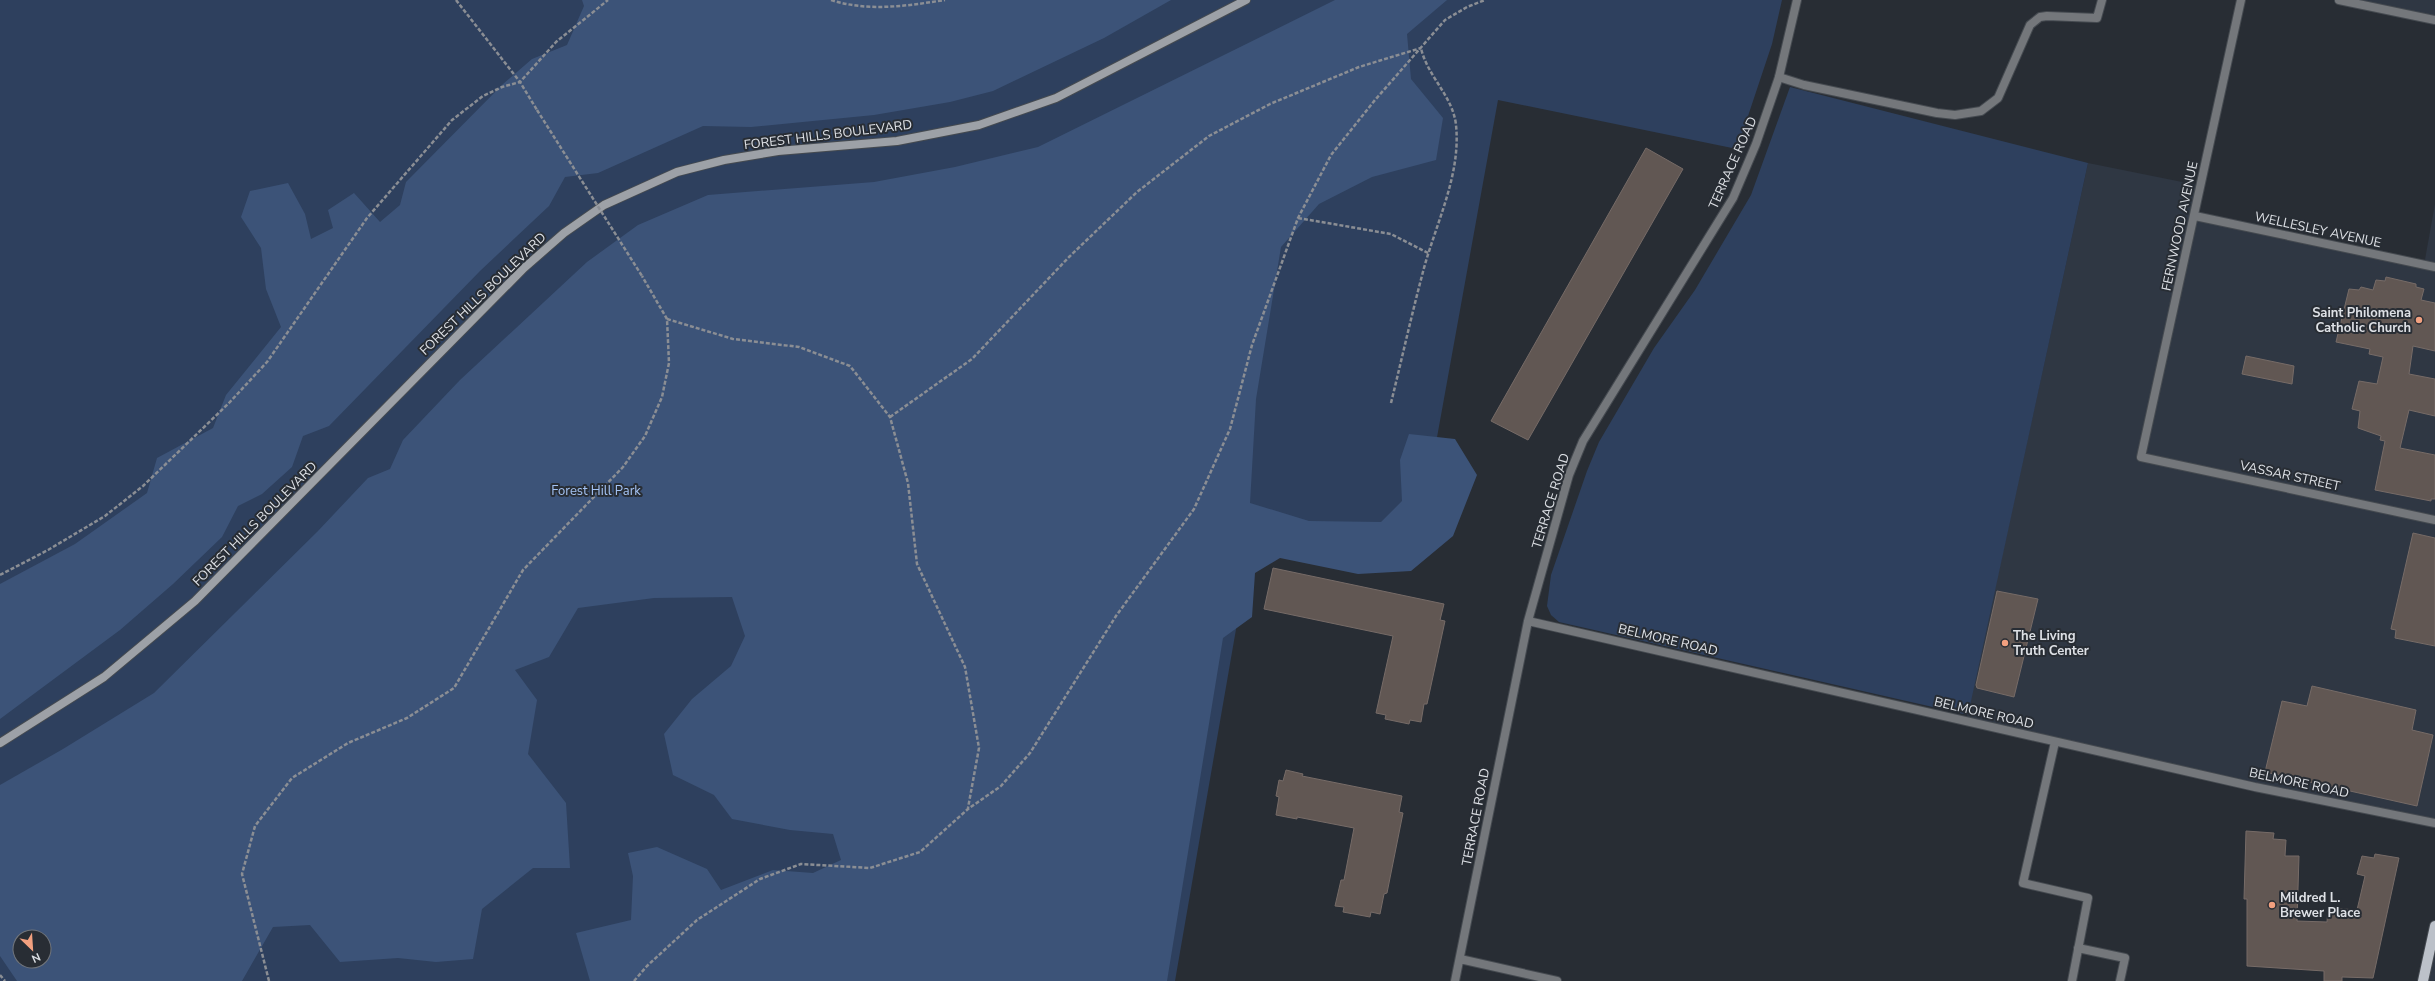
<svg xmlns="http://www.w3.org/2000/svg" width="2435" height="981" font-family="'Nunito Sans',sans-serif">
<style>
.built{fill:#2f3743}
.green{fill:#2e405e;fill-rule:evenodd}
.forest{fill:#3c5378;fill-rule:evenodd}
.building{fill:#615753;stroke:#766b67}
.lines{fill:none;stroke-linecap:round;stroke-linejoin:round}
.lane-casing{stroke:#454a50;stroke-width:10}
.street-casing{stroke:#454a50;stroke-width:10}
.secondary-casing{stroke:#454a50;stroke-width:10}
.primary-casing{stroke:#454a50;stroke-width:12}
.path{stroke:#8b8e94;stroke-width:2.5;stroke-dasharray:4 2;stroke-linecap:butt}
.lane{stroke:#74777b;stroke-width:8}
.street{stroke:#74777b;stroke-width:8}
.secondary{stroke:#9da1a7;stroke-width:8}
.primary{stroke:#bcc1c9;stroke-width:10}
.path-bridge{stroke:#8b8e94;stroke-width:2.5;stroke-dasharray:4 2;stroke-linecap:butt}
.poi-dot{fill:#f2a07f;stroke:#282d34;stroke-width:1.5}
.labels{text-anchor:middle;dominant-baseline:central;stroke-width:4;stroke-linejoin:round;paint-order:stroke}
.street-label{font-size:13px;fill:#dee1e6;stroke:#282d34}
.poi-label{font-size:13px;font-weight:bold;fill:#dee1e6;stroke:#282d34;text-anchor:start}
.park-label{font-size:13px;fill:#a4c3f4;stroke:#282d34}
</style>
<rect width="100%" height="100%" fill="#282d34"/>
<path class="built" d="M2339 0H2435V20Z
M2088 163 2202 186 2195 216 2424 265 2435 204V823L1966 721Z
M2435 926V981H2423Z"/>
<path class="green" d="M0 0H1782L1772 44 1737 149 1498 100 1417 548 1256 514 1175 981H0ZM20 937H44V961H20Z
M1790 87 2088 163 1968 715 1559 622 1551 615 1547 606 1551 575 1587 471 1599 442 1654 348 1695 290 1751 195Z"/>
<path class="forest" d="M582 0H1171L1104 38 993 91 950 102 874 115 751 127 703 126 598 173 565 177 549 206 480 271 329 426 303 436 292 467 262 494 238 506 222 537 173 584 120 630 0 719V584L75 544 147 493 157 458 213 428 226 395 281 327 266 289 261 248 241 217 250 191 288 183 305 214 311 239 333 228 328 210 354 193 380 222 400 205 406 182 503 84 532 59 567 45 584 6Z
M1335 0H1447L1407 34 1411 79 1443 118 1436 160 1372 177 1319 204 1281 247 1256 399 1250 503 1309 521 1381 522 1402 501 1400 460 1409 434 1455 439 1477 475 1453 536 1411 571 1358 574 1280 558 1255 573 1252 617 1223 638 1167 981H590L576 933 631 920 633 876 628 853 657 847 707 869 721 890 773 870 813 873 841 860 833 834 790 830 732 819 714 795 673 775 664 734 692 699 731 666 745 636 732 597 654 598 578 608 549 657 515 670 537 700 528 754 566 803 570 868H533L482 909 473 959 436 962 398 958 340 962 310 925 273 927 242 981H17L0 956V785L63 749 154 693 318 531 368 478 390 469 403 440 460 380 587 262 638 225 708 195 874 182 955 167 1038 147ZM20 937H44V961H20Z"/>
<path class="building" d="M1646 148 1683 169 1528 440 1491 421Z
M2386 277 2416 284V287L2424 289 2421 300 2435 303V351L2413 346 2409 374 2435 379V416L2409 410 2400 448 2435 455V499H2431V501L2375 490 2385 441 2380 440 2381 436 2358 428 2360 411 2352 409 2359 381 2377 384 2383 357 2369 354 2370 349 2336 342 2349 289 2359 290 2361 287 2373 290 2376 280 2385 281Z
M2246 356 2294 366 2292 384 2242 374Z
M2413 533 2435 538V646L2395 638 2396 630 2391 629Z
M1273 568 1444 604 1440 620 1445 621 1427 704H1424L1421 722 1410 720 1409 724 1385 719 1386 715 1376 713 1393 636 1264 609Z
M1997 591 2038 599 2014 697 1977 688 1976 685Z
M2312 686 2416 710 2412 730 2433 735 2417 806 2265 772 2282 701 2307 706Z
M1286 770 1303 774 1302 776 1402 796 1399 812 1403 813 1387 893 1384 894 1380 914 1371 912 1370 917 1343 912 1344 907 1335 906 1341 880H1344L1354 828 1297 817V819L1276 815 1279 797 1276 796 1279 780 1283 781Z
M2246 831 2274 833 2273 839 2286 840 2285 856H2299L2297 921 2327 922 2328 908 2357 910 2365 876 2357 874 2362 856 2374 858 2375 854 2399 858 2373 978 2342 977V981H2324V971L2247 966V899H2244Z"/>
<g class="lines">
<defs>
<path id="lane" d="M1779 77 1804 85 1937 113 1955 115 1981 111 1998 98 2030 25 2040 17 2047 16 2097 18 2102 0
M2055 742 2023 883 2088 898 2072 981
M2078 948 2125 958 2120 981"/>
<path id="street" d="M2241 0 2141 457 2435 520
M2339 0 2435 20
M2195 216 2435 267
M1528 621 2255 787 2435 823
M1460 959 1557 981
M1455 981 1528 621 1569 475 1583 441 1733 198 1756 144 1779 77 1797 0"/>
<path id="secondary" d="M0 743 104 677 195 601 524 268 564 233 604 205 677 172 724 160 778 151 897 141 979 125 1056 98 1246 0"/>
<path id="primary" d="M2423 981 2435 926"/>
</defs>
<use href="#lane" class="lane-casing"/>
<use href="#street" class="street-casing"/>
<use href="#secondary" class="secondary-casing"/>
<use href="#primary" class="primary-casing"/>
<path class="path" d="M456 0 520 82 537 110
M831 0C868 12 906 6 945 0
M1298 218 1391 234 1428 253
M667 319 733 339 799 347 850 366 890 417 908 483 917 564 965 667 979 748 968 808
M1391 403C1402 358 1412 313 1424 268 1437 221 1461 174 1456 125 1453 96 1427 76 1421 48
M890 417 972 359 1069 257 1137 192 1209 136 1270 104 1359 67 1421 48
M0 575 48 550 105 516 143 486 229 403 267 362 367 218 452 120 483 96 502 87 520 82 556 42 608 0
M0 975 5 981
M269 981 242 874 255 826 292 778 348 743 407 718 454 688 523 570 623 467 645 436 662 397 669 363 667 319 642 276
M634 981 647 966 697 920 760 879 801 864 870 868 920 852 968 809 1001 786 1030 753 1116 616 1194 509 1230 429 1252 345 1298 218 1331 155 1375 100 1445 20 1467 7 1485 0"/>
<use href="#lane" class="lane"/>
<use href="#street" class="street"/>
<use href="#secondary" class="secondary"/>
<use href="#primary" class="primary"/>
<path class="path-bridge" d="M537 110 642 276"/>
</g>
<g class="poi-dot">
<circle cx="2419" cy="320" r="4"/>
<circle cx="2005" cy="643" r="4"/>
<circle cx="2272" cy="905" r="4"/>
</g>
<g class="labels">
<g class="street-label">
<text transform="translate(828 135) rotate(-7)">FOREST HILLS BOULEVARD</text>
<text transform="translate(1733 163) rotate(-66)">TERRACE ROAD</text>
<text transform="translate(2180 226) rotate(-78)">FERNWOOD AVENUE</text>
<text transform="translate(2318 230) rotate(12)">WELLESLEY AVENUE</text>
<text transform="translate(483 294) rotate(-44)">FOREST HILLS BOULEVARD</text>
<text transform="translate(2290 476) rotate(12)">VASSAR STREET</text>
<text transform="translate(1551 501) rotate(-73)">TERRACE ROAD</text>
<text transform="translate(255 524) rotate(-45)">FOREST HILLS BOULEVARD</text>
<text transform="translate(1668 640) rotate(13)">BELMORE ROAD</text>
<text transform="translate(1984 713) rotate(13)">BELMORE ROAD</text>
<text transform="translate(2299 783) rotate(12)">BELMORE ROAD</text>
<text transform="translate(1476 817) rotate(-79)">TERRACE ROAD</text>
</g>
<g class="poi-label">
<text x="2411" y="313" text-anchor="end">Saint Philomena<tspan x="2411" dy="15">Catholic Church</tspan></text>
<text x="2013" y="636">The Living<tspan x="2013" dy="15">Truth Center</tspan></text>
<text x="2280" y="898">Mildred L.<tspan x="2280" dy="15">Brewer Place</tspan></text>
</g>
<g class="park-label">
<text x="596" y="491">Forest Hill Park</text>
</g>
</g>
<g transform="translate(32 949) rotate(155)"><circle r="19" fill="#282d34" stroke="#71757b"/>
<path d="M0-3L7 15L0 10L-7 15Z" fill="#f2a07f"/>
<text y="-6" font-size="11" font-weight="bold" text-anchor="middle" fill="#dee1e6">N</text>
</g>
</svg>
